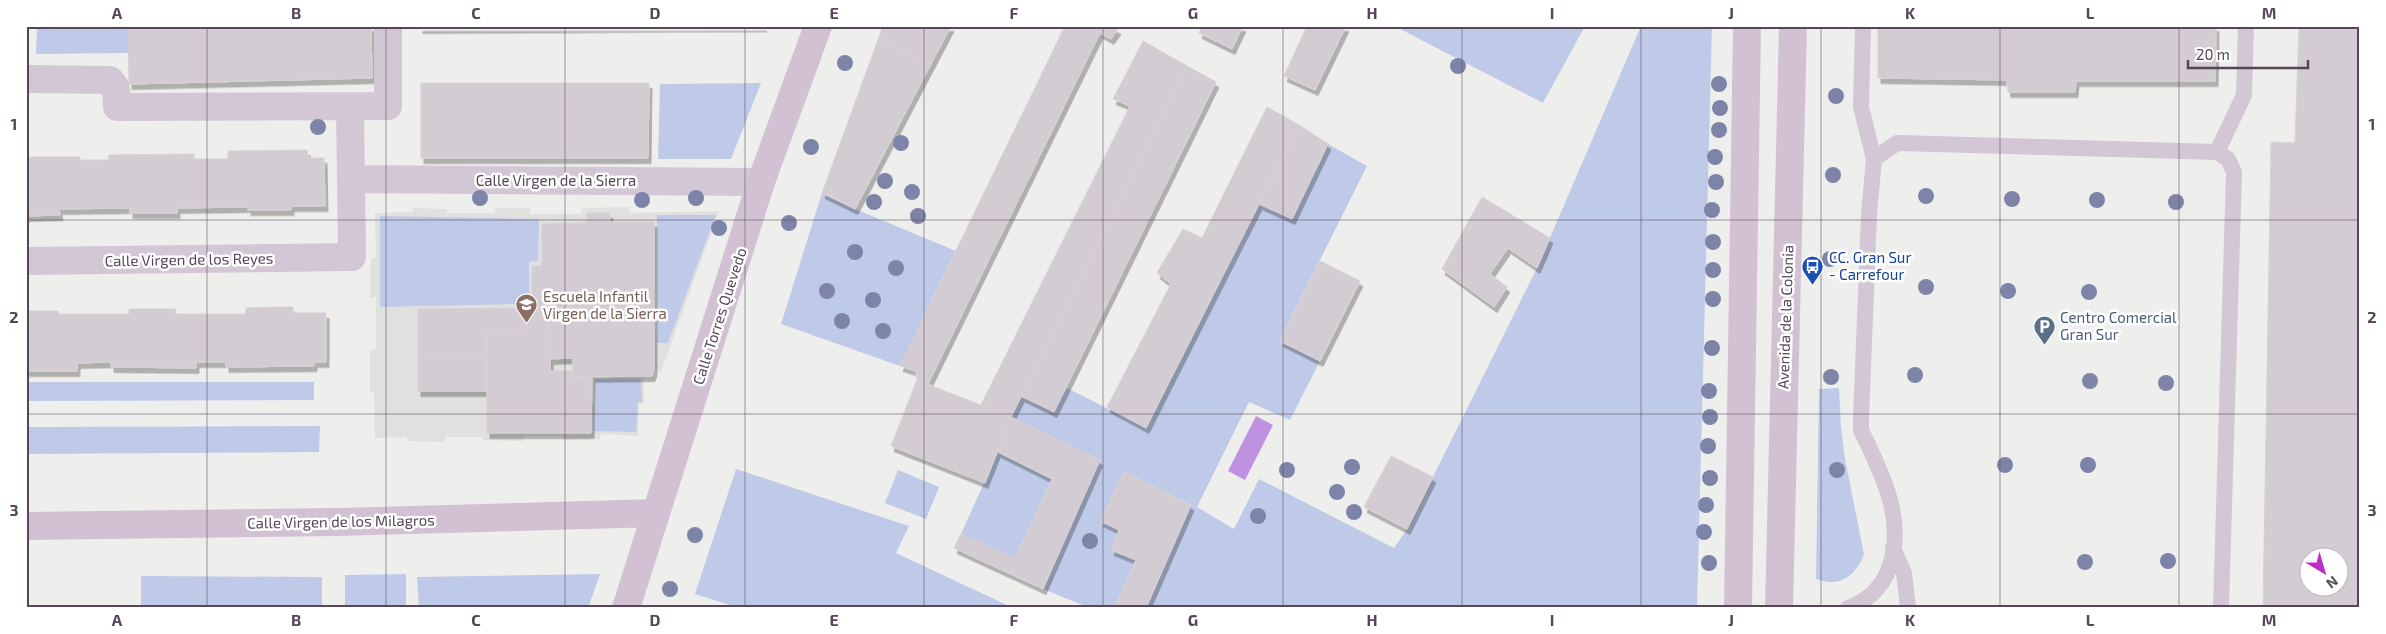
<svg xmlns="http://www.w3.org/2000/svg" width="2386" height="634" font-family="'Exo 2',sans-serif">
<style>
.education{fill:#e0e0de}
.green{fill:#bfcae8}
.water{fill:#be92e0}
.building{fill:#d3cdd3;stroke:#d7d1d7;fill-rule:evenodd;filter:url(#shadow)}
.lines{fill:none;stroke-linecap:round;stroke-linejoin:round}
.lane{stroke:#d3c7d5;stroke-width:16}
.street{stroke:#d3c7d5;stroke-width:28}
.secondary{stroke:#d1c1d3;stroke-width:28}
.tree{fill:#7e84a8}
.grid{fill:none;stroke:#554757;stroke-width:1;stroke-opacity:0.55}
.labels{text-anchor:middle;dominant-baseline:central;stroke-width:5;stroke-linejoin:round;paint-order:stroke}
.street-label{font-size:15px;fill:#554757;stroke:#fff}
.transit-label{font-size:15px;fill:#164399;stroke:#fff;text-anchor:start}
.education-label{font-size:15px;fill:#785e54;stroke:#fff;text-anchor:start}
.service-label{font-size:15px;fill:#4e5e75;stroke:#fff;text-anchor:start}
.neatline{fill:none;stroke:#554757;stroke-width:2}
.grid-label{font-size:16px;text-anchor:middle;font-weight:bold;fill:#554757}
</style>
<defs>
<filter id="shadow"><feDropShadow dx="3" dy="5.5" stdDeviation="0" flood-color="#0004"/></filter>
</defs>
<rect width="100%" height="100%" fill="#eeefed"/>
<path class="education" d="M629 207V213L719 211 661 372 654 370 652 376 644 377V404H639L638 436 601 434 600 439 563 440V436H524L523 441 483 440V437H445V442L407 441V437L375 438 374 393 370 392V351L376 349V297L370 298 371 259 376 257 375 213 413 212V208L447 209V213H494L495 208H530V214H581L582 208Z"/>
<path class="green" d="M37 26H141V28L128 29 129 53 36 54Z
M1404 26H1585L1543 103 1402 30Z
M1641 26H1712L1697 608H1146L1191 505 1124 472 1101 521 1119 530 1111 550 1136 560 1114 608H1090L1043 589 1100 460 1011 417 1021 396 1065 387 1146 428 1259 204 1292 219 1328 144 1367 166 1280 340 1320 361 1290 420 1249 402 1197 507 1234 529 1259 479 1394 548 1407 529 1537 268Z
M761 83 731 159H658L660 84Z
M822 193 855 209 956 251 900 366 781 324Z
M657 215H716L668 343H657Z
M380 216 539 219 538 261 529 262V298L519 304 380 307Z
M595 379H641L642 402H638L636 432 594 431Z
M26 382H314V400L26 401Z
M1839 388 1841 427 1845 459 1864 554C1856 576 1840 588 1816 579L1819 389Z
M320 426 319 452 26 454V427Z
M998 452 1052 479 1015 558 961 534Z
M736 469 909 526 896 553 1013 608H739L695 594Z
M898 470 939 487 926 519 885 503Z
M406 574V608H345V575Z
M600 574 588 608H419L417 577Z
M141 576 322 577V608H141Z"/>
<path class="water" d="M1256 416 1273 425 1245 480 1228 471Z"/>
<path class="building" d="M371 26 372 78 129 84 128 29 221 26Z
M420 26H764L420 28Z
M883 26H951L931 64 878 40Z
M1065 26H1112L1118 29 1111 39 1100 33 928 384 917 380 916 371 900 366Z
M1202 26H1243L1232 49 1199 33Z
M1307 26H1346L1315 90 1284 76Z
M1878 26H2216L2215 81H2076L2075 92H2008L2007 80 1878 78Z
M2299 26H2360V608H2263L2271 142 2295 143ZM2308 556H2338V586H2308Z
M878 40 931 64 855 209 822 193Z
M1143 41 1187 66 1011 417 981 405 1130 106 1113 99Z
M1187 66 1216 82 1054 412 1021 396Z
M421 83H649L648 158H421Z
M1267 107 1299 125 1146 428 1107 407 1171 284 1157 273 1183 229 1202 238Z
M1299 125 1328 144 1292 219 1259 204Z
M307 150 308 158H324L325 206H291V210H248V207L177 208V213H130V208L59 209 60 215 26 216V157H80V160H109V155L194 154V159H228V151Z
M1482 197 1550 238 1537 268 1508 248 1490 274 1507 287 1494 307 1442 269Z
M587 213H610V222H654V370L652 376 573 377V358L550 359V310L532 311V266H542V224L587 223Z
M1320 261 1360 281 1320 361 1280 341Z
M532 301V311L550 310V371H573V377H592L591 433H487V332H523V310L526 304Z
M275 307H293V313H326V362H314V366L226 367V362H196V368L111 367V362L77 363V371H26V311H58V314H129V309H176L175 314H246V308Z
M524 308 523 332H487V354H418V309Z
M418 354H487V391H418Z
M917 380 1011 417 985 483 891 446Z
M1011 417 1100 460 1043 589 954 548 961 534 1015 558 1052 479 998 452Z
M1391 456 1433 477 1407 529 1364 507Z
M1124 472 1191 505 1146 608H1114L1136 560 1111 550 1119 530 1100 521Z"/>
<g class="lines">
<path class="lane" d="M1863 26 1861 107 1874 159
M2217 152 2244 95 2246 26
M1893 548 1904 573 1908 608
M1848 608C1898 590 1902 535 1887 490 1880 469 1870 449 1861 430V419L1869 214 1874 159 1897 143 2217 152 2228 159 2234 172 2221 608"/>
<path class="street" d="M26 79 110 80 116 88 117 107 388 106V26
M351 179 761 182
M26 261 352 257 350 107"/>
<path class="secondary" d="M26 526 338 522 656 513
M626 608 761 182 818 26
M1738 608 1747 26
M1779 608 1793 26"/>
</g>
<g class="tree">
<circle cx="845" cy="63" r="8"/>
<circle cx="1458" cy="66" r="8"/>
<circle cx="1719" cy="84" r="8"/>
<circle cx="1836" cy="96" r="8"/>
<circle cx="1720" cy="108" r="8"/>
<circle cx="318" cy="127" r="8"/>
<circle cx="1719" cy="130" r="8"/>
<circle cx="901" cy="143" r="8"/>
<circle cx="811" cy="147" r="8"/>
<circle cx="1715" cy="157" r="8"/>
<circle cx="1833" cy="175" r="8"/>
<circle cx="885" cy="181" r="8"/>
<circle cx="1716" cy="182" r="8"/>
<circle cx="912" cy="192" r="8"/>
<circle cx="1926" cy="196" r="8"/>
<circle cx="480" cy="198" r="8"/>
<circle cx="696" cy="198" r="8"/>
<circle cx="2012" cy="199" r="8"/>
<circle cx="642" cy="200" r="8"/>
<circle cx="2097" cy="200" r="8"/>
<circle cx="874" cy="202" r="8"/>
<circle cx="2176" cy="202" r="8"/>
<circle cx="1712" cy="210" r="8"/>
<circle cx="918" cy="216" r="8"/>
<circle cx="789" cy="223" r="8"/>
<circle cx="719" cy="228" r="8"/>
<circle cx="1713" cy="242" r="8"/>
<circle cx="855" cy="252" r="8"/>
<circle cx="1830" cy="259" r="8"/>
<circle cx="896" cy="268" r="8"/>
<circle cx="1713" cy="270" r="8"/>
<circle cx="1926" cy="287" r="8"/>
<circle cx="827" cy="291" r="8"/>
<circle cx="2008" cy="291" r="8"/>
<circle cx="2089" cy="292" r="8"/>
<circle cx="1713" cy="299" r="8"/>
<circle cx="873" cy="300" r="8"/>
<circle cx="842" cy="321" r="8"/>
<circle cx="883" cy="331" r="8"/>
<circle cx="1712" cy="348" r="8"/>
<circle cx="1915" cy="375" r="8"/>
<circle cx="1831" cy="377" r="8"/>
<circle cx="2090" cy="381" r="8"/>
<circle cx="2166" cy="383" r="8"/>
<circle cx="1709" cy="391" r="8"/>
<circle cx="1710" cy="417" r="8"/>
<circle cx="1708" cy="446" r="8"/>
<circle cx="2005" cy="465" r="8"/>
<circle cx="2088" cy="465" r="8"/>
<circle cx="1352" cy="467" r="8"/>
<circle cx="1287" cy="470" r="8"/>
<circle cx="1837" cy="470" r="8"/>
<circle cx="1710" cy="478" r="8"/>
<circle cx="1337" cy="492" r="8"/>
<circle cx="1706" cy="505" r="8"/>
<circle cx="1354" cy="512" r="8"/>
<circle cx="1258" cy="516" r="8"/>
<circle cx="1704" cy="532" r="8"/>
<circle cx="695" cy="535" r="8"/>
<circle cx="1090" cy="541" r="8"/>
<circle cx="2168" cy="561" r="8"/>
<circle cx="2085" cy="562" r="8"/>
<circle cx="1709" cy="563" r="8"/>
<circle cx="670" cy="589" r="8"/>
</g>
<path class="grid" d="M207 26V608M386 26V608M565 26V608M745 26V608M924 26V608M1103 26V608M1283 26V608M1462 26V608M1641 26V608M1821 26V608M2000 26V608M2179 26V608M26 220H2360M26 414H2360"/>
<defs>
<symbol id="bus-pin" viewBox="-11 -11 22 30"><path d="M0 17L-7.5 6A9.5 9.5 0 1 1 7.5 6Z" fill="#1a4fb4" stroke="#fff"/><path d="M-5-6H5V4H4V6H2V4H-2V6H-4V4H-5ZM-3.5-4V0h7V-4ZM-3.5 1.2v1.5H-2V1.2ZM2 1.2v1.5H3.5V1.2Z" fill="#fff"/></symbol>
<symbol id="school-pin" viewBox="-11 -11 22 30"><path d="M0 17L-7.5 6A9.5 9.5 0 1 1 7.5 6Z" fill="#8d6e63" stroke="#fff"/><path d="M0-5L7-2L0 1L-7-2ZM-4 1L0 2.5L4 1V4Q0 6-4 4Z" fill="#fff"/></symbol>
<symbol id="parking-pin" viewBox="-11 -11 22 30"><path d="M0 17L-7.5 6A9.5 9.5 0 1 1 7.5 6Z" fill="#5c6f8a" stroke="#fff"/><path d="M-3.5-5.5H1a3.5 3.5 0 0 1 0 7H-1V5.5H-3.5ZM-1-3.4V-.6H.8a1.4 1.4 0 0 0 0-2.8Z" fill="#fff"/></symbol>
</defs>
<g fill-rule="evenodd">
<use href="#bus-pin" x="1800" y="254" width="25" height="34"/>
<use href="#school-pin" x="514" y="292" width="25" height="34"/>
<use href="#parking-pin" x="2032" y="314" width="25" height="34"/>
</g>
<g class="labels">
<g class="street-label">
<text x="556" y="180">Calle Virgen de la Sierra</text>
<text transform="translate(189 259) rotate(-1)">Calle Virgen de los Reyes</text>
<text transform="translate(719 316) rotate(-72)">Calle Torres Quevedo</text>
<text transform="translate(1785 317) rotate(-88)">Avenida de la Colonia</text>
<text transform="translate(341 521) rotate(-1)">Calle Virgen de los Milagros</text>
</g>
<g class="transit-label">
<text x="1829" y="257">CC. Gran Sur<tspan x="1829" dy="17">- Carrefour</tspan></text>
</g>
<g class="education-label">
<text x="543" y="296">Escuela Infantil<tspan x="543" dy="17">Virgen de la Sierra</tspan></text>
</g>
<g class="service-label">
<text x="2060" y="317">Centro Comercial<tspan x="2060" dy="17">Gran Sur</tspan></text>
</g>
</g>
<rect width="2386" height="634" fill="none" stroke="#ffffff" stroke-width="55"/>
<g transform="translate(2324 572) rotate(142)"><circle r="24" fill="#ffffff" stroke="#bbb5bc"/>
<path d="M0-4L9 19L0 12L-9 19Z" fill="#bc2fc7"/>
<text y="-8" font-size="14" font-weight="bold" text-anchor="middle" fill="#554757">N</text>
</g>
<path d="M2188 60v8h120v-8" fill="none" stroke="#554757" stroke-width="2.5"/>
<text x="2196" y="60" font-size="15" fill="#554757" stroke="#ffffff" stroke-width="4" paint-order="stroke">20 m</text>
<rect x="28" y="28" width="2330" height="578" class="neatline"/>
<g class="grid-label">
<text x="117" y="19">A</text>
<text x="296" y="19">B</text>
<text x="476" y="19">C</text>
<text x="655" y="19">D</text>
<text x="834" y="19">E</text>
<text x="1014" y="19">F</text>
<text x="1193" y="19">G</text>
<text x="1372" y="19">H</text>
<text x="1552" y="19">I</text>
<text x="1731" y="19">J</text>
<text x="1910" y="19">K</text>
<text x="2090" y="19">L</text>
<text x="2269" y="19">M</text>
<text x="14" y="130">1</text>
<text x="2372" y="130">1</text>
<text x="14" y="323">2</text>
<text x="2372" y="323">2</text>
<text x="14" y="516">3</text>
<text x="2372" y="516">3</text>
<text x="117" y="626">A</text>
<text x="296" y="626">B</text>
<text x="476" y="626">C</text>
<text x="655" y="626">D</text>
<text x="834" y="626">E</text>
<text x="1014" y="626">F</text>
<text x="1193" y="626">G</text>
<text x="1372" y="626">H</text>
<text x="1552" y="626">I</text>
<text x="1731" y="626">J</text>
<text x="1910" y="626">K</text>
<text x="2090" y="626">L</text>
<text x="2269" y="626">M</text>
</g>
</svg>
